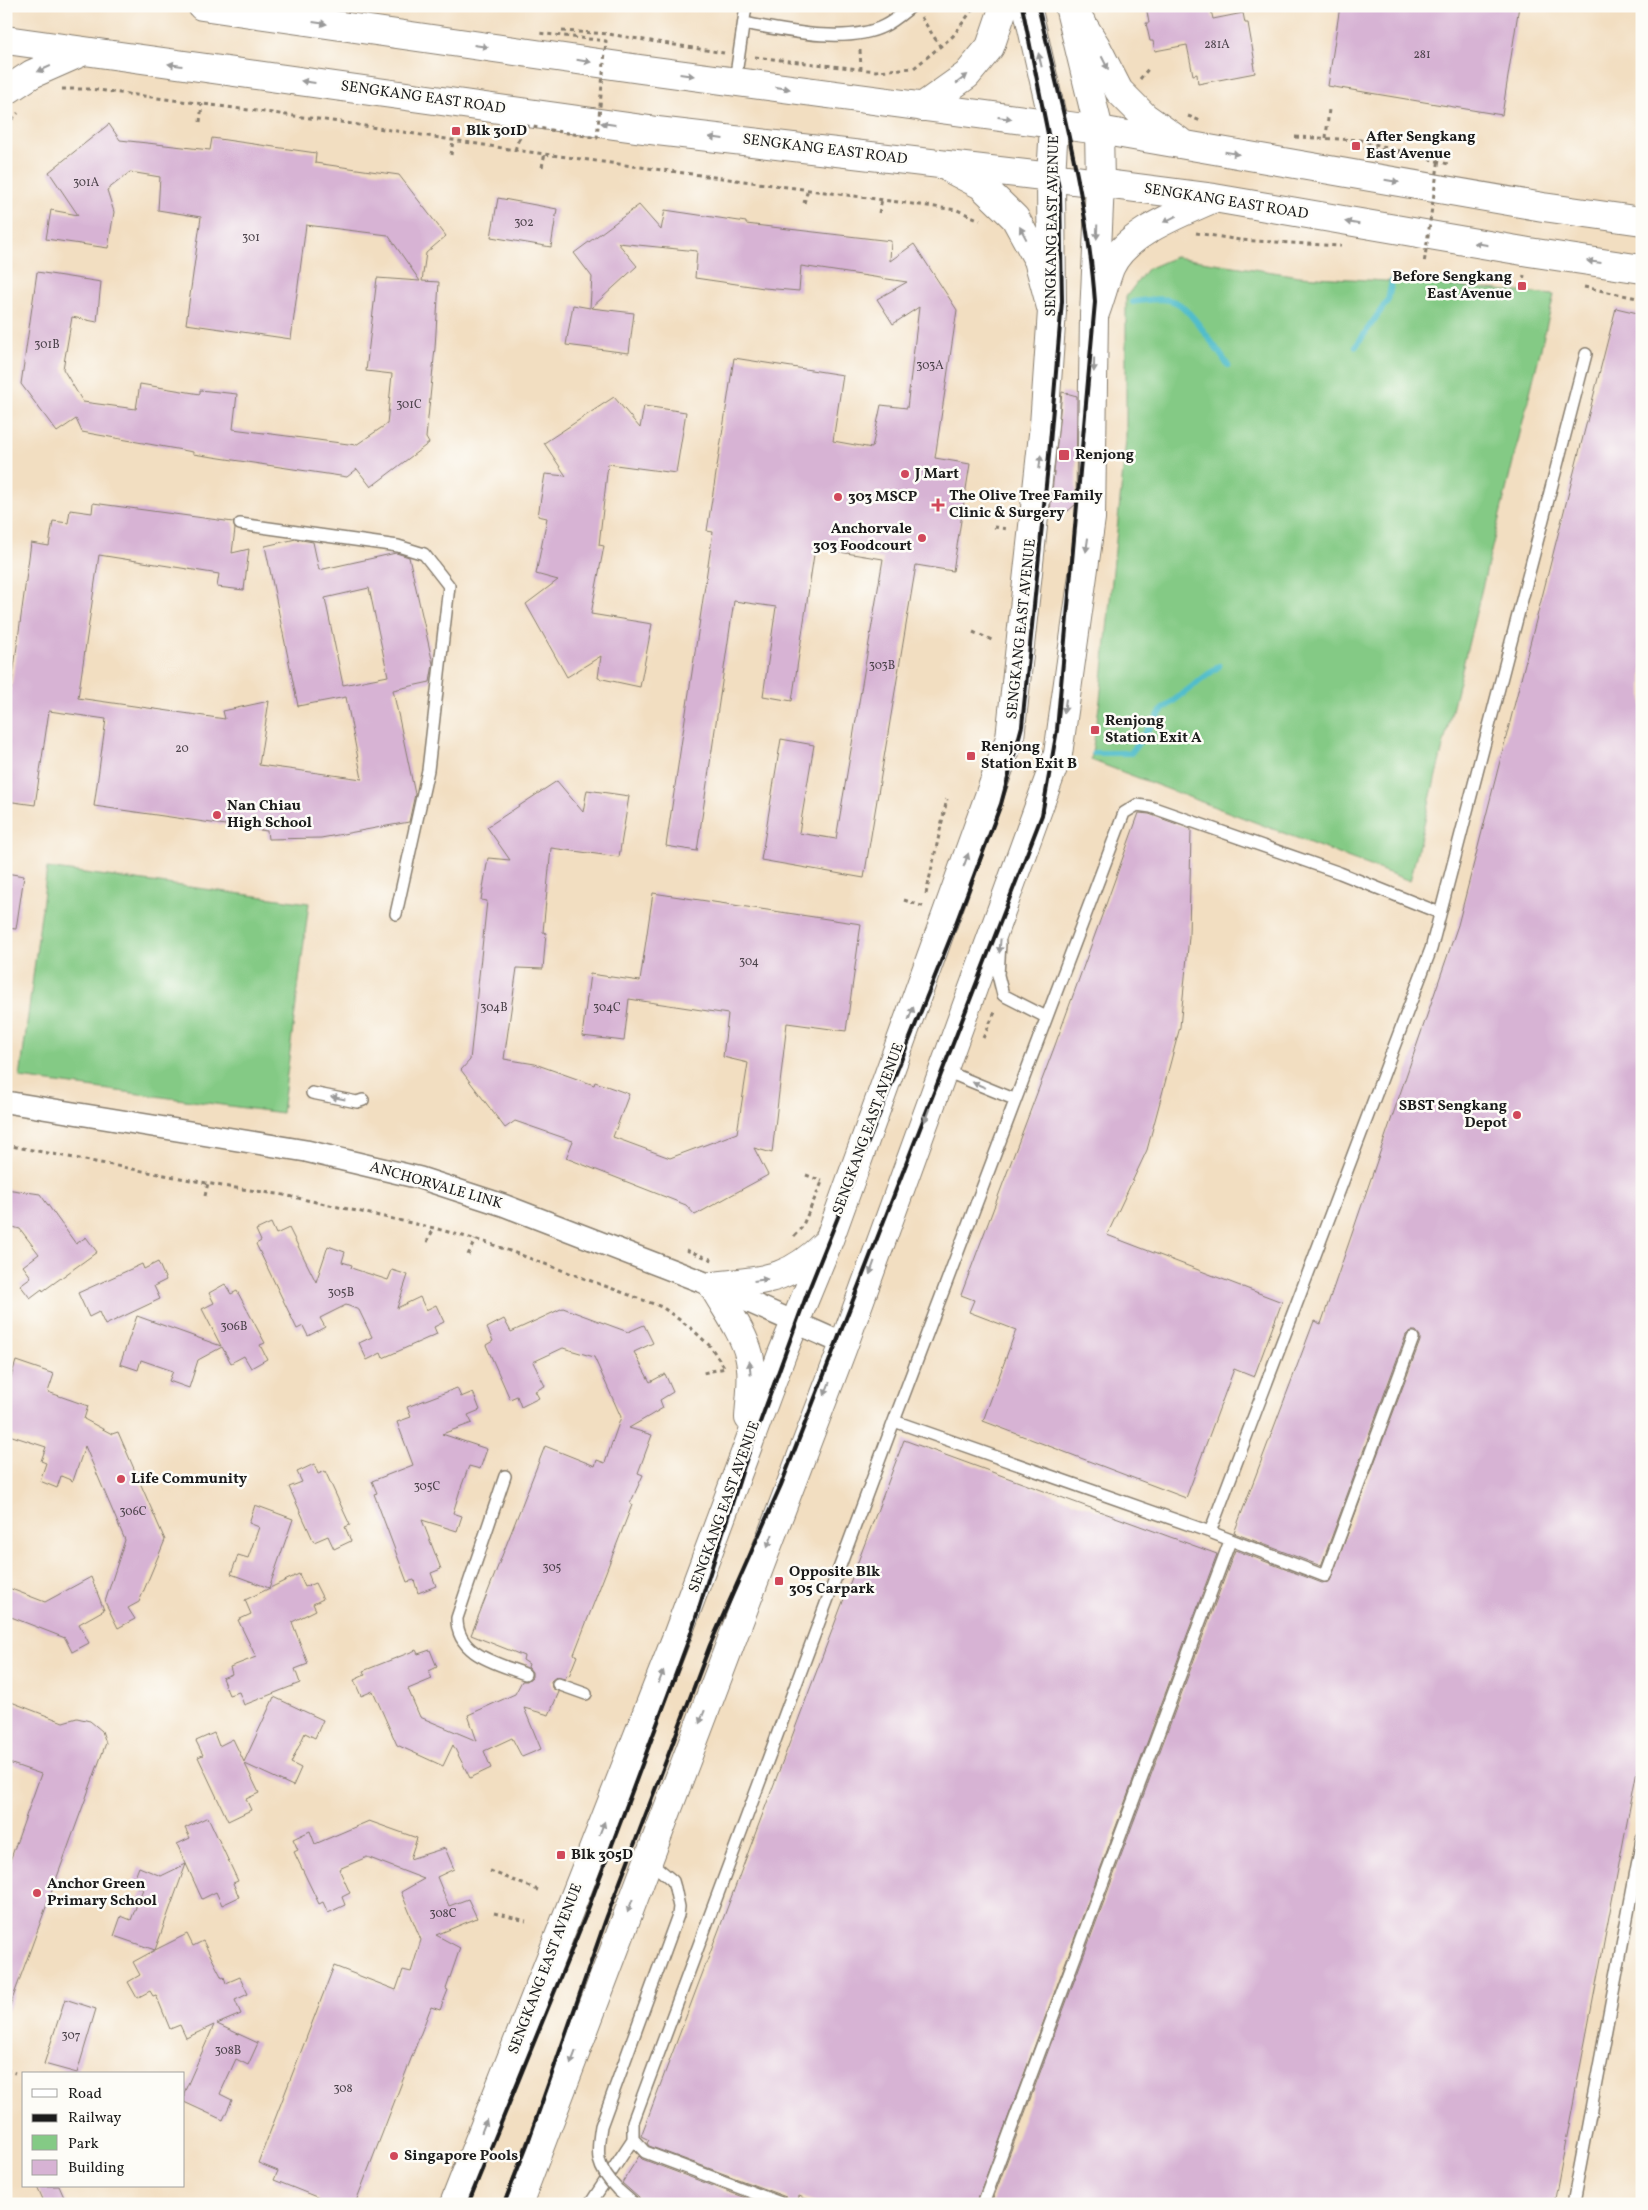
<svg xmlns="http://www.w3.org/2000/svg" width="1648" height="2210" font-family="Vollkorn,serif">
<style>
.green{fill:#84ca85;stroke:#507350}
.lines{fill:none;stroke-linecap:round;stroke-linejoin:round}
.stream{stroke:#51bdcb;stroke-width:6}
.building{fill:#d7b3d4;fill-rule:evenodd}
.service-casing{stroke:#877d6e;stroke-width:14}
.minor-casing{stroke:#877d6e;stroke-width:24}
.secondary-casing{stroke:#877d6e;stroke-width:30}
.primary-casing{stroke:#877d6e;stroke-width:30}
.path{stroke:#877d6e;stroke-width:3;stroke-dasharray:4 4;stroke-linecap:butt}
.service{stroke:#fff;stroke-width:11}
.minor{stroke:#fff;stroke-width:21}
.secondary{stroke:#fff;stroke-width:28}
.primary{stroke:#fff;stroke-width:28}
.rail{stroke:#1c1c1c;stroke-width:4}
.service-bridge-casing{stroke:#877d6e;stroke-width:14;stroke-linecap:butt}
.path-bridge{stroke:#877d6e;stroke-width:3;stroke-dasharray:4 4;stroke-linecap:butt}
.service-bridge{stroke:#fff;stroke-width:11}
.oneway{fill:#999}
.poi-dot{fill:#d1495b;stroke:#fdfcf7;stroke-width:2}
.labels{text-anchor:middle;dominant-baseline:central;stroke-width:5;stroke-linejoin:round;paint-order:stroke}
.number-label{font-size:12px;fill:#4b424a}
.street-label{font-size:15px;fill:#1c1c1c;stroke:#fdfcf7}
.poi-label{font-size:15px;font-weight:bold;fill:#1c1c1c;stroke:#fdfcf7;text-anchor:start}
</style>
<rect width="100%" height="100%" fill="#fdfcf7"/>
<filter id="ink" filterUnits="userSpaceOnUse"><feTurbulence type="fractalNoise" baseFrequency=".02" numOctaves="2"/><feDisplacementMap in="SourceGraphic" scale="10" xChannelSelector="R" yChannelSelector="G"/><feConvolveMatrix kernelMatrix="1 2 1 2 8 2 1 2 1" color-interpolation-filters="sRGB"/></filter>
<filter id="wash" filterUnits="userSpaceOnUse"><feTurbulence type="fractalNoise" baseFrequency=".0096" numOctaves="4" result="noise"/><feDisplacementMap in="SourceGraphic" scale="20" xChannelSelector="R" yChannelSelector="G"/><feGaussianBlur stdDeviation="1.12" result="paint"/><feColorMatrix in="noise" values="0 0 0 0 0 0 0 0 0 0 0 0 0 0 0 0 0 1.4 0 .05"/><feComposite in="paint" operator="in"/></filter>
<g filter="url(#wash)">
<rect width="100%" height="100%" fill="#f2dec1"/>
<path class="green" d="M1175 257 1299 276 1419 283 1554 295 1410 881 1091 760 1100 700 1126 440V297L1147 269Z
M47 868 309 903 282 1113 20 1078Z"/>
<g class="lines">
<path class="stream" d="M1133 302C1147 300 1167 296 1179 304 1193 313 1217 350 1228 365
M1356 346 1388 300 1392 281
M1094 753H1131L1163 709 1219 666"/>
</g>
<g id="blocks">
<path class="building" d="M1146 6H1210L1213 19 1243 13 1245 23H1248L1255 63H1253L1255 73 1198 84 1197 74 1193 75 1187 45 1155 51 1153 41H1150L1146 23H1149Z
M1340 6H1519L1502 115 1328 86Z
M109 124 120 140 210 150 212 138 316 153 315 163 399 175 446 236 426 253 422 281 439 282 435 348 426 438 429 443 371 487 357 469 347 477 193 454V452L82 432 76 419 57 432 21 384 37 272 101 282 97 322 72 317 63 369 83 402 136 409 140 384 200 394V390L237 394 233 429 356 445 387 424 392 374 366 371 377 278 420 281 388 235 306 225 291 339 186 324 201 217 158 210 160 177 130 172 107 190 114 212 108 248 46 239 51 210 78 215 49 172Z
M498 198 557 209 551 247 491 237Z
M639 205 661 230 665 210 746 222V224L891 241 890 261 914 244 957 310 935 458 970 464 953 571 916 565 864 878 761 860 781 739 814 745 799 833 836 839 883 559 815 548 792 701 763 696 776 607 734 601 697 851 666 846 713 532 707 531 734 358 843 375 833 441 872 448 881 405 907 408 919 307 893 324 877 299 907 282 801 266 799 291 764 288 695 278 697 251 618 243 637 266 591 308 634 313 629 353 566 345 573 305 590 308 592 277 574 253Z
M1616 308 1642 314V1744L1554 2204H991L1235 1550 1322 1583 1330 1581 1420 1341V1336L1416 1331H1411L1406 1335 1321 1566 1234 1533 1314 1321 1321 1324 1458 925Z
M1062 392 1077 396 1076 504 1068 511 1056 514 1050 512Z
M614 397 640 428 644 406 686 412 676 473 608 464 599 545 604 546 591 614 652 624 640 687 598 678 601 656 567 677 526 604 558 580 536 574 547 518 538 516 545 474 566 476 544 443Z
M93 503 233 522 235 529 232 553 249 549 244 590 217 587 219 574 99 555 78 698 225 719 223 711 269 701 259 765 362 779 346 697 298 706 265 546 296 539 313 542 319 570 396 553 409 557 433 664 430 682 393 690 415 794 409 822 321 838 268 839 267 831 94 806 106 719 49 711 35 805 6 801V690H11L31 543 49 546 53 521 68 523 70 510 92 513ZM369 588 388 676 343 685 325 598Z
M557 781 583 812 587 790 629 796 619 857 551 848 543 932 546 933 543 969 517 968 504 1059 535 1064 594 1085 595 1082 629 1094 613 1137 670 1158 737 1133 748 1063 723 1057 728 1014 629 999 624 1041 582 1036 590 974 640 981 653 893 861 924 846 1031 787 1023 772 1153 754 1148 768 1175 695 1215 686 1205 566 1158 573 1141 515 1121 505 1128 461 1070 470 1060 487 901 481 900 488 858 510 860 487 827Z
M1139 813 1149 814 1191 829 1189 937 1180 1027 1147 1150 1107 1235 1282 1302 1254 1377 1234 1369 1186 1498 983 1421 1016 1330 969 1312 974 1300 961 1295 1054 1048Z
M6 873 24 876 16 929 6 928Z
M6 1189 40 1194 76 1244 86 1237 97 1252 43 1291 42 1289 30 1298 20 1285 31 1277 23 1266 39 1254 20 1229 6 1225Z
M271 1223 276 1234 289 1228 316 1282 328 1246 345 1252 342 1262 352 1265 351 1268 388 1280 392 1270 408 1275 397 1308 420 1297 426 1310 436 1305 444 1322 434 1327 437 1334 383 1358 381 1353 367 1360 359 1343 372 1337 359 1310 346 1305 320 1318 325 1327 308 1336 303 1326 297 1329 256 1244 261 1241 256 1230Z
M158 1262 166 1280 154 1286 160 1299 105 1325 99 1312 89 1317 78 1293 142 1264 144 1269Z
M225 1284 231 1294 237 1291 265 1343 260 1345 267 1359 251 1368 244 1356 231 1363 222 1347 198 1360 189 1388 169 1381 173 1371 141 1360 138 1370 120 1364 137 1316 221 1346 202 1309 214 1303 209 1293Z
M563 1308 628 1332 644 1325 653 1343 634 1352 650 1382 665 1374 673 1392 660 1400 663 1408 629 1428 652 1435 638 1473 643 1475 630 1504 632 1505 574 1654 577 1656 569 1676 567 1675 565 1679 556 1677 551 1681 552 1688 559 1692 549 1715 524 1708 541 1749 522 1757 512 1738 484 1751 491 1768 470 1778 453 1745 443 1766 397 1745 373 1691 361 1696 354 1680 365 1675 363 1671 416 1650 418 1654 430 1650 437 1667 429 1671 432 1679 408 1689 420 1717 477 1741 468 1715 515 1694 522 1681H527L532 1677V1672L528 1667 529 1664 523 1660 524 1656 471 1635 545 1446 595 1466 597 1460 605 1463 621 1417 594 1357 563 1348 533 1362 545 1386 535 1391 539 1398 521 1407 517 1396 510 1399 486 1345 493 1341 487 1328 504 1319 511 1332Z
M16 1361 54 1374 48 1392 88 1406 84 1419 112 1434 118 1432 165 1540 139 1602 128 1608 135 1619 118 1628 105 1602 125 1540 85 1446 73 1481 61 1476 57 1488 40 1481 46 1463 41 1461 46 1447 6 1434V1393Z
M457 1388 461 1397 473 1392 480 1410 468 1415 472 1423 442 1434 487 1449 480 1469 469 1466 460 1490 453 1513 462 1516 457 1531 422 1520 441 1569 431 1573 436 1586 418 1593 414 1580 407 1582 374 1494 377 1493 372 1481 413 1465 397 1422 411 1417 407 1407Z
M904 1440 1217 1554 976 2204H820L799 2196 797 2204H790L786 2197 649 2146 647 2143 649 2140 641 2136Z
M314 1464 318 1474 325 1471 350 1525 345 1527 351 1541 334 1549 328 1536 314 1542 289 1487 302 1482 297 1472Z
M255 1505 293 1519 269 1588 231 1574 238 1555 248 1558 259 1527 249 1523Z
M299 1574 305 1587 315 1583 323 1599 313 1604 316 1610 292 1622 308 1664 295 1669 300 1683 244 1705 239 1692 229 1695 222 1678 232 1674 230 1667 256 1657 238 1620 251 1614 245 1600Z
M91 1577 104 1610 79 1624 89 1643 72 1652 65 1638 6 1615V1587L45 1602Z
M274 1697 323 1720 315 1738 305 1733 291 1763 301 1768 293 1786 245 1764 259 1793 246 1799 251 1810 228 1821 198 1757 203 1755 196 1741 214 1733 219 1746 233 1739 244 1762Z
M6 1700 63 1722 77 1718 90 1721 102 1731 106 1743 8 2011 6 2010V1872L41 1774 6 1762Z
M208 1817 238 1881 233 1883 239 1897 222 1905 216 1892 202 1899 177 1844 190 1838 185 1828Z
M369 1821 417 1838 410 1859 445 1848 454 1869 437 1877 449 1906 468 1899 477 1918 436 1935 460 1948 446 1989 448 1990 440 2010 431 2007 355 2204H317L319 2198 274 2180 278 2171 258 2163 334 1966 396 1990 403 1970 411 1972 421 1940 401 1892 424 1879 367 1857 339 1869 350 1893 342 1897 345 1905 328 1913 323 1902 319 1904 294 1852 298 1850 293 1839 310 1831 315 1844Z
M186 1864 155 1950 187 1934 193 1946 203 1941 222 1978 224 1977 226 1983 240 1977 248 1994 235 2000 241 2014 217 2024 258 2043 248 2065 236 2059 220 2094 232 2100 223 2120 184 2102V2093L214 2025 186 2038 180 2025 170 2029 156 1995 153 1996 150 1991 137 1998 128 1982 140 1975 133 1962 155 1950 114 1936 121 1916 131 1920 143 1889 132 1885 139 1867 161 1876Z
M65 1999 96 2009 77 2073 44 2064Z
M639 2156 642 2159 761 2204H641L639 2198 622 2183Z
M37 2186H59L67 2204H45Z"/>
</g>
</g>
<g filter="url(#ink)">
<use href="#blocks" fill-opacity="0" stroke="#877d6e" stroke-width="1"/>
<g class="lines">
<defs>
<path id="service" d="M744 23C782 30 847 45 884 26 894 21 903 13 912 6
M735 81 746 6
M240 524 398 546 424 554 449 586 428 770 396 914
M1000 943 998 975 1003 995 1046 1017
M943 1070 1014 1099
M312 1093 357 1102 363 1100
M894 1421 1210 1532 1325 1576 1413 1338
M505 1476 457 1618C456 1655 497 1663 525 1674
M1210 1532 1431 949 1586 354
M558 1684 586 1694
M648 1860 673 1881 675 1888
M618 2190 634 2204
M590 2204 633 2139
M783 2204 645 2152 633 2139V2122L894 1421 1124 813 1137 805 1151 807 1340 873 1440 913
M983 2204 1230 1541
M1573 2204 1642 1839"/>
<path id="minor" d="M6 1102 306 1151 420 1178 503 1205 713 1286 844 1344"/>
<path id="secondary" d="M749 1418C750 1398 754 1375 749 1355 743 1331 725 1308 713 1286 762 1280 787 1282 825 1244
M454 2204 677 1636 782 1354 829 1240 1010 738 1044 425 1052 311 1051 177 1054 125 1027 6
M518 2204 844 1344 1058 754 1091 518 1094 316 1100 183 1099 130 1069 6"/>
<path id="primary" d="M202 6 640 69 1099 130 1543 207 1642 221
M1071 6 1096 46 1119 91 1145 117 1179 141
M6 40 657 131 1051 177 1214 198 1529 252 1642 269
M6 91 32 74 84 51
M922 107 967 75 990 47 1004 6
M952 170 981 185 1015 218 1038 260 1052 311
M1094 316C1100 301 1104 284 1110 268 1126 232 1180 214 1214 198"/>
</defs>
<use href="#service" class="service-casing"/>
<use href="#minor" class="minor-casing"/>
<use href="#secondary" class="secondary-casing"/>
<use href="#primary" class="primary-casing"/>
<path class="path" d="M921 17 940 46
M562 31 608 34 724 53
M860 50 861 69
M755 57 876 71 914 68 953 36 975 6
M1140 79 1149 68
M62 89H90L340 122 515 150 957 210 980 220
M1188 116 1201 121
M200 122 202 104
M6 125 18 113
M1295 137 1360 140 1448 164
M1326 138 1329 109
M515 150 518 141
M451 155 453 140
M542 167 545 153
M804 203 808 189
M879 213 882 199
M1196 233 1240 240 1341 246
M1522 286 1524 275
M1584 287 1642 299
M994 527 1008 529
M973 632 992 640
M926 894 947 799
M904 900 925 907
M983 1038 996 1010
M6 1145 222 1186 284 1195 434 1228 488 1243 662 1307 692 1329 710 1346 725 1368 703 1373
M806 1175 822 1181
M205 1196 208 1183
M794 1236 802 1227 823 1180
M427 1242 434 1228
M686 1250 715 1261
M468 1255 475 1240
M490 1871 538 1890
M494 1913 526 1921
M6 2070 15 2073"/>
<use href="#service" class="service"/>
<use href="#minor" class="minor"/>
<use href="#secondary" class="secondary"/>
<use href="#primary" class="primary"/>
<path class="rail" d="M468 2204 585 1917 690 1636 744 1466 807 1294 952 934 1001 804 1022 726 1049 455 1062 301 1060 193 1022 6
M504 2204 527 2145 606 1919 710 1645 781 1485 1042 815 1057 730 1095 302C1088 203 1061 103 1038 6"/>
<defs>
<path id="service-bridge" d="M618 2190C596 2167 596 2156 601 2126L678 1915 679 1907 675 1888"/>
</defs>
<use href="#service-bridge" class="service-bridge-casing"/>
<path class="path-bridge" d="M518 141 527 126 597 138 606 41 538 33
M1356 146 1439 158 1424 264"/>
<use href="#service-bridge" class="service-bridge"/>
</g>
<defs><path id="oneway-solid" d="M-6-.8H1V-3.2L6.5 0L1 3.2V.8H-6Z" transform="scale(1.25)"/></defs>
<g class="oneway">
<use href="#oneway-solid" transform="translate(320 23) rotate(8)"/>
<use href="#oneway-solid" transform="translate(481 46) rotate(8)"/>
<use href="#oneway-solid" transform="translate(1040 60) rotate(-103)"/>
<use href="#oneway-solid" transform="translate(584 61) rotate(9)"/>
<use href="#oneway-solid" transform="translate(1105 63) rotate(63)"/>
<use href="#oneway-solid" transform="translate(175 65) rotate(-172)"/>
<use href="#oneway-solid" transform="translate(44 69) rotate(156)"/>
<use href="#oneway-solid" transform="translate(687 75) rotate(7)"/>
<use href="#oneway-solid" transform="translate(962 79) rotate(-38)"/>
<use href="#oneway-solid" transform="translate(308 82) rotate(-172)"/>
<use href="#oneway-solid" transform="translate(783 88) rotate(8)"/>
<use href="#oneway-solid" transform="translate(1005 118) rotate(8)"/>
<use href="#oneway-solid" transform="translate(608 124) rotate(-172)"/>
<use href="#oneway-solid" transform="translate(716 138) rotate(-173)"/>
<use href="#oneway-solid" transform="translate(1232 153) rotate(10)"/>
<use href="#oneway-solid" transform="translate(1392 181) rotate(10)"/>
<use href="#oneway-solid" transform="translate(1170 219) rotate(154)"/>
<use href="#oneway-solid" transform="translate(1352 223) rotate(-170)"/>
<use href="#oneway-solid" transform="translate(1097 232) rotate(92)"/>
<use href="#oneway-solid" transform="translate(1023 233) rotate(-118)"/>
<use href="#oneway-solid" transform="translate(1481 244) rotate(-171)"/>
<use href="#oneway-solid" transform="translate(1594 262) rotate(-172)"/>
<use href="#oneway-solid" transform="translate(1094 365) rotate(91)"/>
<use href="#oneway-solid" transform="translate(1040 462) rotate(-84)"/>
<use href="#oneway-solid" transform="translate(1087 545) rotate(98)"/>
<use href="#oneway-solid" transform="translate(1065 706) rotate(98)"/>
<use href="#oneway-solid" transform="translate(966 860) rotate(-70)"/>
<use href="#oneway-solid" transform="translate(1000 946) rotate(95)"/>
<use href="#oneway-solid" transform="translate(911 1013) rotate(-70)"/>
<use href="#oneway-solid" transform="translate(979 1085) rotate(-157)"/>
<use href="#oneway-solid" transform="translate(338 1098) rotate(-169)"/>
<use href="#oneway-solid" transform="translate(927 1115) rotate(110)"/>
<use href="#oneway-solid" transform="translate(872 1268) rotate(110)"/>
<use href="#oneway-solid" transform="translate(761 1280) rotate(-7)"/>
<use href="#oneway-solid" transform="translate(750 1368) rotate(-95)"/>
<use href="#oneway-solid" transform="translate(827 1389) rotate(111)"/>
<use href="#oneway-solid" transform="translate(770 1541) rotate(111)"/>
<use href="#oneway-solid" transform="translate(661 1677) rotate(-69)"/>
<use href="#oneway-solid" transform="translate(702 1717) rotate(112)"/>
<use href="#oneway-solid" transform="translate(602 1828) rotate(-69)"/>
<use href="#oneway-solid" transform="translate(630 1906) rotate(111)"/>
<use href="#oneway-solid" transform="translate(573 2058) rotate(111)"/>
<use href="#oneway-solid" transform="translate(484 2126) rotate(-69)"/>
</g>
</g>
<g class="poi-dot">
<rect x="451" y="126" width="10" height="10" rx="2.5"/>
<rect x="1351" y="141" width="10" height="10" rx="2.5"/>
<rect x="1517" y="281" width="10" height="10" rx="2.5"/>
<rect x="1058" y="449" width="12" height="12" rx="2.5"/>
<circle cx="905" cy="474" r="5"/>
<circle cx="838" cy="497" r="5"/>
<path d="M935.5 497.5h5v5h5v5h-5v5h-5v-5h-5v-5h5z"/>
<circle cx="922" cy="538" r="5"/>
<rect x="1090" y="725" width="10" height="10" rx="2.5"/>
<rect x="966" y="751" width="10" height="10" rx="2.5"/>
<circle cx="217" cy="815" r="5"/>
<circle cx="1517" cy="1115" r="5"/>
<circle cx="121" cy="1479" r="5"/>
<rect x="774" y="1576" width="10" height="10" rx="2.5"/>
<rect x="556" y="1850" width="10" height="10" rx="2.5"/>
<circle cx="37" cy="1893" r="5"/>
<circle cx="394" cy="2156" r="5"/>
</g>
<g class="labels">
<g class="number-label">
<text x="1217" y="45">281A</text>
<text x="1422" y="55">281</text>
<text x="86" y="183">301A</text>
<text x="524" y="223">302</text>
<text x="251" y="238">301</text>
<text x="47" y="345">301B</text>
<text x="930" y="366">303A</text>
<text x="409" y="405">301C</text>
<text x="882" y="666">303B</text>
<text x="182" y="749">20</text>
<text x="749" y="962">304</text>
<text x="494" y="1008">304B</text>
<text x="607" y="1008">304C</text>
<text x="341" y="1293">305B</text>
<text x="234" y="1327">306B</text>
<text x="427" y="1487">305C</text>
<text x="133" y="1512">306C</text>
<text x="552" y="1568">305</text>
<text x="443" y="1914">308C</text>
<text x="71" y="2036">307</text>
<text x="228" y="2051">308B</text>
<text x="343" y="2089">308</text>
</g>
<g class="street-label">
<text transform="translate(423 98) rotate(8)">SENGKANG EAST ROAD</text>
<text transform="translate(825 150) rotate(7)">SENGKANG EAST ROAD</text>
<text transform="translate(1226 202) rotate(9)">SENGKANG EAST ROAD</text>
<text transform="translate(1053 226) rotate(-89)">SENGKANG EAST AVENUE</text>
<text transform="translate(1022 629) rotate(-84)">SENGKANG EAST AVENUE</text>
<text transform="translate(869 1129) rotate(-70)">SENGKANG EAST AVENUE</text>
<text transform="translate(436 1186) rotate(16)">ANCHORVALE LINK</text>
<text transform="translate(725 1507) rotate(-70)">SENGKANG EAST AVENUE</text>
<text transform="translate(546 1969) rotate(-69)">SENGKANG EAST AVENUE</text>
</g>
<g class="poi-label">
<text x="466" y="131">Blk 301D</text>
<text x="1366" y="137">After Sengkang<tspan x="1366" dy="17">East Avenue</tspan></text>
<text x="1512" y="277" text-anchor="end">Before Sengkang<tspan x="1512" dy="17">East Avenue</tspan></text>
<text x="1075" y="455">Renjong</text>
<text x="915" y="474">J Mart</text>
<text x="949" y="496">The Olive Tree Family<tspan x="949" dy="17">Clinic &amp; Surgery</tspan></text>
<text x="848" y="497">303 MSCP</text>
<text x="912" y="529" text-anchor="end">Anchorvale<tspan x="912" dy="17">303 Foodcourt</tspan></text>
<text x="1105" y="721">Renjong<tspan x="1105" dy="17">Station Exit A</tspan></text>
<text x="981" y="747">Renjong<tspan x="981" dy="17">Station Exit B</tspan></text>
<text x="227" y="806">Nan Chiau<tspan x="227" dy="17">High School</tspan></text>
<text x="1507" y="1106" text-anchor="end">SBST Sengkang<tspan x="1507" dy="17">Depot</tspan></text>
<text x="131" y="1479">Life Community</text>
<text x="789" y="1572">Opposite Blk<tspan x="789" dy="17">305 Carpark</tspan></text>
<text x="571" y="1855">Blk 305D</text>
<text x="47" y="1884">Anchor Green<tspan x="47" dy="17">Primary School</tspan></text>
<text x="404" y="2156">Singapore Pools</text>
</g>
</g>
<rect width="1648" height="2210" fill="none" stroke="#fdfcf7" stroke-width="25"/>
<rect x="22" y="2072" width="162" height="115" fill="#fdfcf7" stroke="#a3a29f"/>
<rect x="32" y="2089" width="25" height="8" fill="#ffffff" stroke="#a3a29f"/>
<text x="68" y="2098" font-size="15" fill="#1c1c1c">Road</text>
<rect x="32" y="2114" width="25" height="8" fill="#1c1c1c" stroke="#a3a29f"/>
<text x="68" y="2122" font-size="15" fill="#1c1c1c">Railway</text>
<rect x="32" y="2135" width="25" height="15" fill="#84ca85" stroke="#a3a29f"/>
<text x="68" y="2148" font-size="15" fill="#1c1c1c">Park</text>
<rect x="32" y="2160" width="25" height="15" fill="#d7b3d4" stroke="#a3a29f"/>
<text x="68" y="2172" font-size="15" fill="#1c1c1c">Building</text>
</svg>
